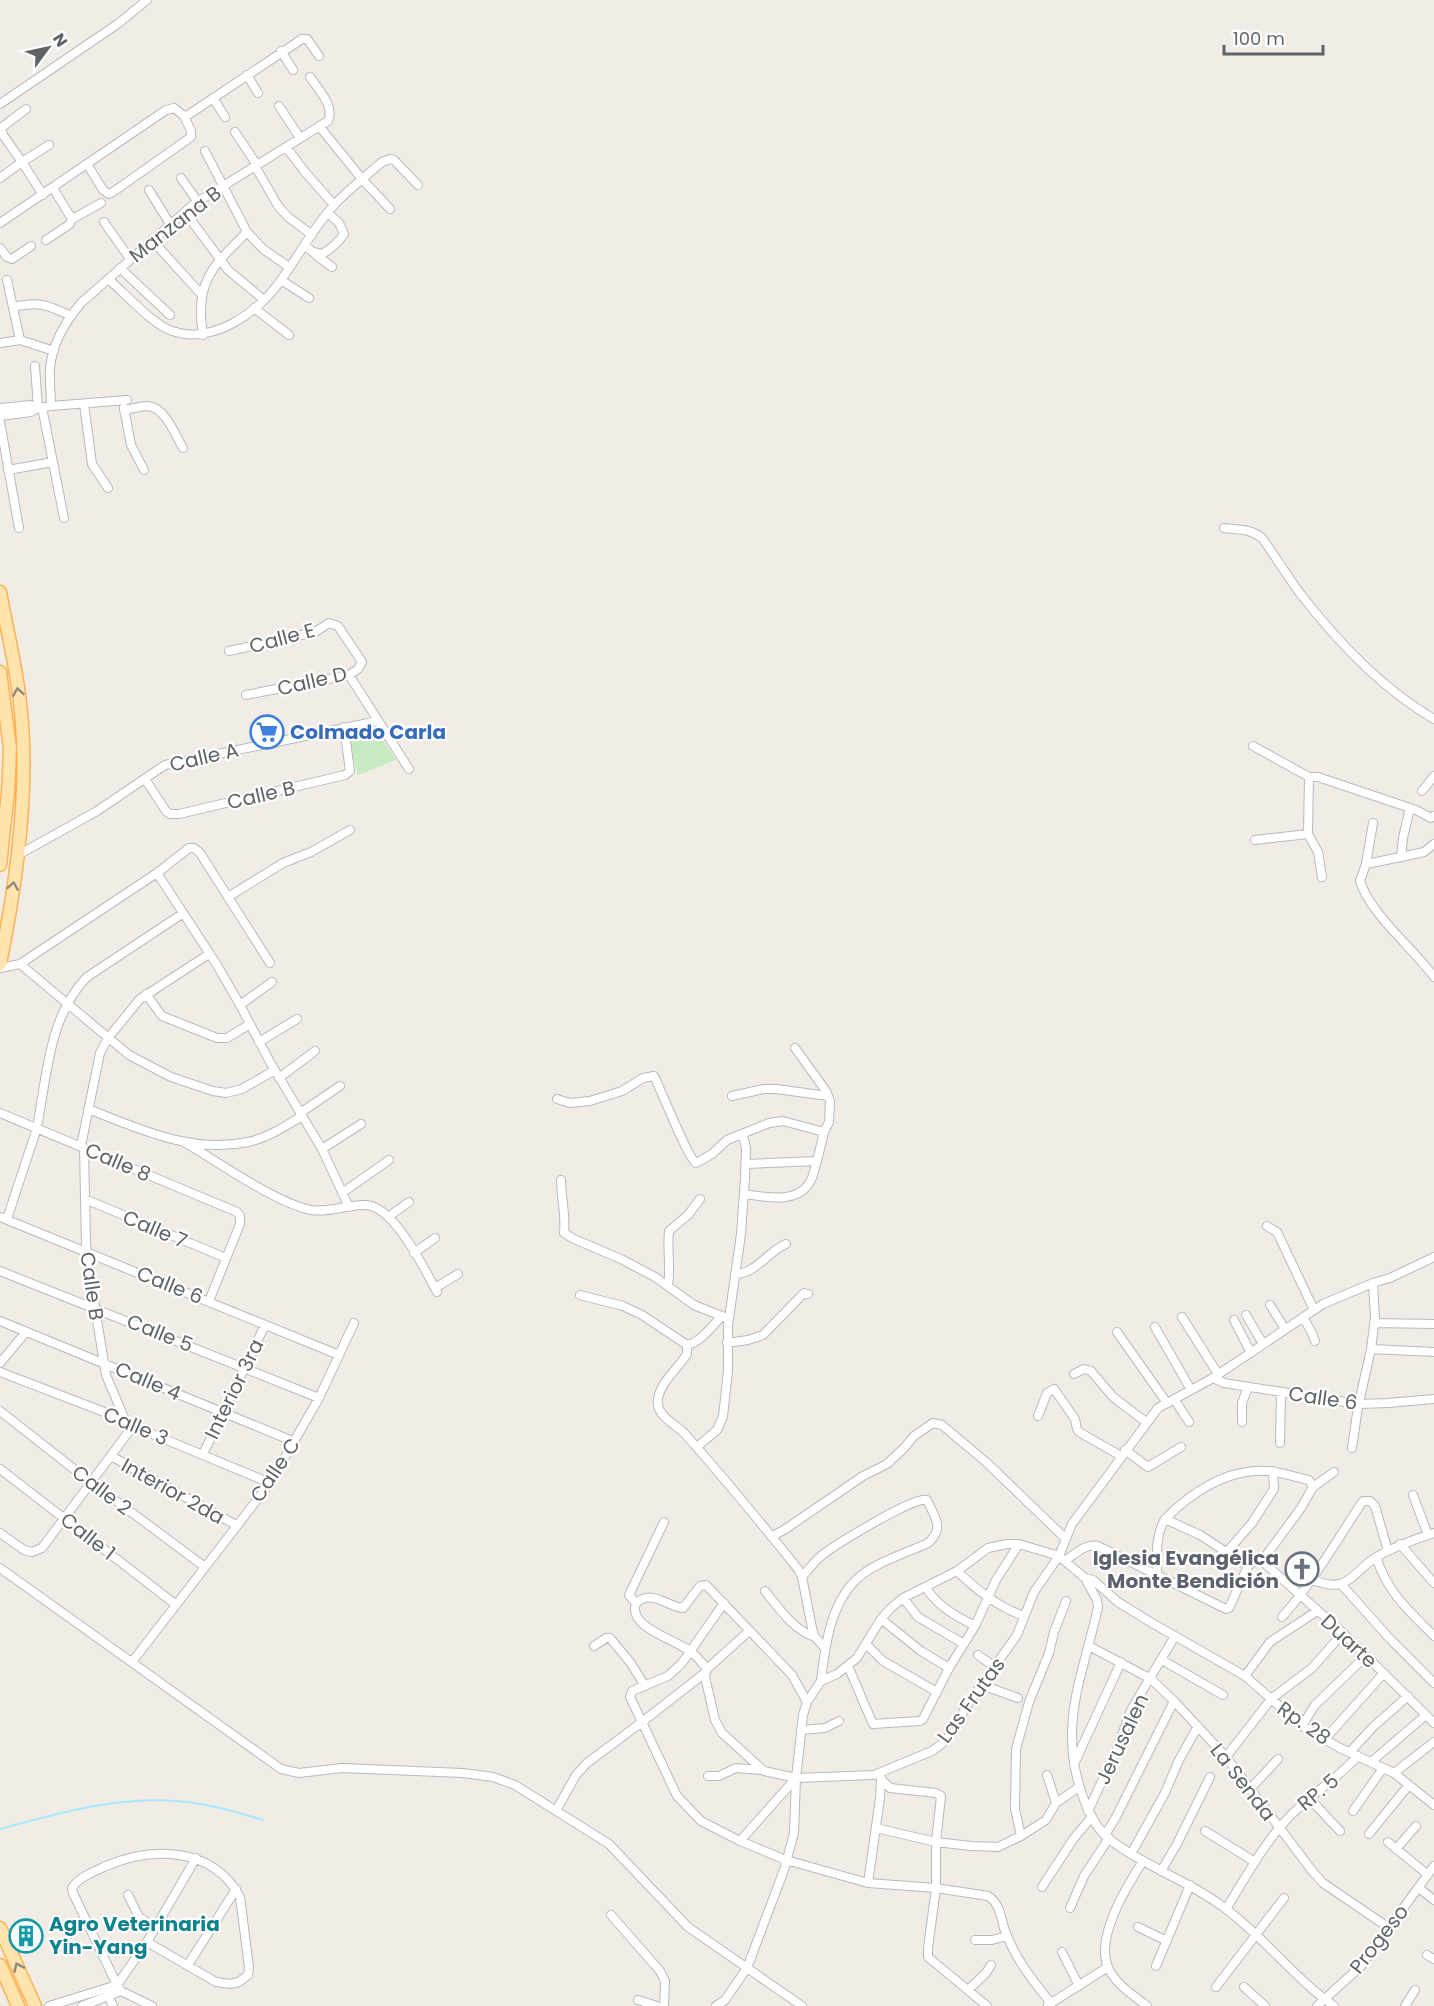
<svg xmlns="http://www.w3.org/2000/svg" width="1434" height="2006" font-family="Poppins,sans-serif">
<style>
.green{fill:#c7eac1}
.lines{fill:none;stroke-linecap:round;stroke-linejoin:round}
.stream{stroke:#a8e7ff;stroke-width:2}
.minor-casing{stroke:#b6babd;stroke-width:10}
.primary-casing{stroke:#fdb153;stroke-width:15}
.minor{stroke:#fff;stroke-width:8}
.primary{stroke:#ffe4ad;stroke-width:12}
.oneway{stroke:#8e8a7c}
.labels{text-anchor:middle;dominant-baseline:central;stroke-width:4.5;stroke-linejoin:round;paint-order:stroke}
.street-label{font-size:20px;fill:#5d6367;stroke:#fff}
.shop-label{font-size:20px;font-weight:bold;fill:#366cbe;stroke:#fff;text-anchor:start}
.worship-label{font-size:20px;font-weight:bold;fill:#5b616d;stroke:#fff;text-anchor:end}
.culture-label{font-size:20px;font-weight:bold;fill:#0d838f;stroke:#fff;text-anchor:start}
</style>
<rect width="100%" height="100%" fill="#f1ede6"/>
<path class="green" d="M373 725 396 760 358 775 347 736Z"/>
<g class="lines">
<path class="stream" d="M0 1829C65 1811 132 1792 200 1804 221 1807 242 1814 263 1820"/>
<defs>
<path id="minor" d="M281 51 293 70
M247 75 258 93
M213 98 225 117
M0 104 119 23 147 0
M279 106 300 138
M319 126 362 179 390 209
M235 132 257 165
M286 147 305 172 334 205
M205 151 247 232 263 249 289 267
M87 164 103 190 109 194 113 192 191 137V131L184 116
M255 166 278 206 288 217 312 235
M0 178 22 162 3 135 1 128 26 109
M181 178 198 202
M53 188 70 216 74 218 101 203
M149 190 170 224
M43 195 22 162 49 145
M185 212 228 270 264 300
M104 222 130 259
M0 223 166 110 174 108 184 116 188 115 302 39H307L319 56
M46 240 70 224 72 217
M152 240 201 294
M304 245 313 252 322 254C331 249 338 243 344 234L339 223 328 213
M0 248 7 257 12 259 31 246
M316 255 332 267
M120 268 170 315
M108 279C124 292 153 325 172 331 213 345 259 312 281 280 299 255 314 227 334 205 349 189 366 176 382 162L390 159 394 160 418 185
M7 280 20 340
M281 280 309 298
M14 307C39 301 48 305 71 316
M254 308 289 335
M203 335C194 282 213 266 247 232
M0 343 20 340 54 351
M35 366 38 408
M84 404 92 464 108 488
M51 406C51 393 49 380 50 368 52 344 66 321 81 303L194 204 328 121C335 106 318 89 310 77
M42 407 64 518
M0 408 30 405 38 408
M124 408 131 445 144 470
M124 410C132 409 140 406 148 406 166 408 175 435 183 448
M0 416 31 412 38 408 51 406 127 400
M0 422 19 528
M8 470 53 462
M1224 528C1239 530 1249 528 1262 538 1275 556 1286 574 1299 592 1336 640 1382 689 1434 719
M229 651 315 632 329 623 338 626 362 662 358 669 349 675 246 695
M349 675 409 769
M1253 746 1309 777H1318L1416 810 1431 818 1434 816
M1309 777 1308 834 1318 852 1322 877
M145 779 166 811 170 814H179L345 775 350 771 344 727
M1422 791 1434 776
M1410 808 1403 838 1401 857 1424 852 1434 844
M1373 823 1366 864 1401 857
M1255 840 1308 834
M18 855 97 811 165 765 378 721
M1366 864 1360 881C1370 914 1414 949 1434 977
M157 873 217 965 240 1005 270 1062 322 1149 349 1207
M228 897 283 863 311 852 350 830
M20 964 129 1055 171 1077 213 1091 226 1093 242 1089 275 1070
M0 968 20 964 157 873 189 848H194L200 853 270 963
M146 994 162 1016 217 1038H227L250 1024
M240 1005 272 982
M259 1042 297 1019
M279 1078 315 1051
M732 1096 764 1089H776L828 1096
M557 1099 570 1103 590 1101 622 1091 643 1078 654 1076C661 1090 688 1158 696 1163L712 1154 727 1140 769 1123 783 1121 824 1132
M88 1109C140 1129 191 1154 248 1142 267 1138 286 1126 302 1116
M0 1113 237 1212 240 1216V1224L209 1301
M300 1113 340 1086
M38 1122C47 1072 50 1015 87 977L182 914
M186 1143C218 1162 276 1203 311 1210 330 1213 348 1204 366 1205 394 1206 425 1270 437 1292
M81 1146 100 1053 108 1038 140 999 209 954
M84 1148 86 1244 97 1320 106 1375 125 1420
M322 1149 361 1124
M746 1164 817 1161 824 1132 829 1122 830 1101 826 1091 795 1048
M561 1180C561 1199 566 1214 564 1233L574 1239 621 1259 655 1277 694 1305 729 1319
M342 1193 389 1160
M744 1194C765 1197 799 1205 811 1180 814 1174 815 1167 817 1161
M85 1199 226 1258
M0 1217 339 1355
M388 1217 409 1202
M7 1219 37 1128
M1267 1226 1277 1232 1314 1310
M414 1253 435 1238
M0 1271 319 1398
M735 1274C756 1274 768 1251 786 1244
M668 1286C671 1268 667 1249 669 1231L688 1215 700 1199
M435 1288 458 1274
M580 1295 623 1306 642 1315 687 1345C701 1342 712 1326 722 1316
M1270 1305 1285 1329
M1246 1315 1263 1344
M1182 1317 1218 1374
M1303 1317 1312 1333 1315 1341
M1234 1320 1251 1353
M0 1321 295 1442
M1374 1323 1434 1324
M1155 1327 1191 1390
M1117 1332 1167 1403
M727 1343 748 1340 763 1335 804 1293 808 1294
M687 1345V1354C678 1369 661 1381 658 1399 655 1416 676 1424 685 1434 724 1478 761 1523 798 1569L802 1577 812 1628 814 1636 825 1648
M1371 1349 1434 1352
M0 1363 26 1332
M0 1372 125 1420 133 1426 270 1483
M1074 1374 1084 1369 1091 1371 1113 1397 1146 1422
M1213 1378 1224 1383 1359 1404 1388 1403 1434 1399
M1174 1399 1189 1422
M0 1411 84 1477 205 1567
M1038 1416 1047 1393 1054 1389 1075 1419 1077 1429 1079 1432 1121 1456
M1242 1422V1403L1248 1387
M1280 1443 1281 1392
M697 1447 717 1430 723 1416 728 1371V1325L741 1234 745 1178 746 1148 743 1135
M1352 1448 1358 1407 1371 1349 1375 1318 1373 1283
M1125 1450 1148 1467 1181 1447
M203 1454 265 1325
M111 1456 236 1525
M0 1469 175 1604
M1413 1495 1428 1535
M1165 1519C1188 1496 1219 1474 1254 1471 1272 1469 1291 1476 1309 1480L1313 1487
M0 1533 24 1550 32 1552 42 1548 133 1426
M772 1536 784 1530 863 1476 887 1464 905 1447 914 1436 933 1423 942 1425 986 1462 1066 1539
M1400 1544 1434 1583
M1226 1553 1252 1523 1274 1489 1273 1471
M1376 1557C1388 1593 1408 1610 1434 1636
M1065 1561C1075 1554 1086 1543 1098 1546L1226 1609 1229 1608 1248 1566 1253 1562 1262 1561 1301 1508 1313 1487 1334 1472
M1262 1561 1343 1633 1434 1723
M0 1568 281 1769 299 1773 342 1768 463 1773 493 1777 515 1785 609 1844 688 1927 802 2006
M957 1571C977 1590 998 1607 1024 1616
M1157 1575C1157 1556 1155 1536 1165 1519L1200 1535 1248 1566
M802 1577C808 1570 814 1562 821 1556 835 1545 914 1496 927 1500 935 1518 945 1528 928 1543 907 1553 873 1563 857 1579 830 1604 825 1647 821 1681
M1085 1578 1097 1600 1098 1607C1083 1676 1057 1726 1083 1797 1089 1813 1096 1828 1109 1839 1145 1867 1190 1881 1226 1909 1265 1938 1294 1978 1334 2006
M1311 1579C1349 1596 1351 1572 1378 1556 1396 1546 1415 1539 1434 1533
M1341 1584 1390 1639 1434 1683
M926 1588C939 1607 954 1615 975 1626
M765 1591C779 1608 793 1630 815 1637
M903 1598 918 1617 964 1644
M1066 1601 1054 1632 1049 1653 1029 1702 1016 1749 1015 1809 1021 1836 1046 1820 1056 1803 1079 1787
M636 1603 629 1595 664 1522
M1282 1617C1312 1584 1338 1538 1363 1501H1370L1375 1506 1388 1551
M881 1619 921 1651 949 1668
M749 1631 707 1669 705 1677 715 1720 722 1733 764 1771 796 1778 874 1775 932 1751 943 1743 956 1728 965 1708 1017 1635 1034 1592 1059 1556 1072 1524 1158 1408 1213 1378 1323 1304 1373 1283 1390 1278 1434 1257
M866 1644 883 1661 937 1692
M594 1646 606 1638H610L630 1662 645 1686
M1089 1646 1151 1679 1174 1701 1226 1757 1313 1872 1323 1883 1389 1928
M978 1655 995 1667
M1162 1660 1223 1695
M132 1662 270 1483 319 1398 354 1323
M848 1666 873 1724 920 1721 923 1719 949 1668 975 1626 996 1580 1019 1544
M707 1669C702 1663 697 1656 691 1652 676 1639 627 1628 636 1603 652 1589 666 1606 683 1608L700 1586 706 1585 792 1675 807 1702
M705 1673 642 1722 630 1697 632 1691 668 1676 682 1663 724 1603
M1245 1676 1270 1642 1317 1611
M982 1685 1018 1698
M1302 1726 1315 1705 1366 1656
M801 1730 825 1728 839 1721
M1325 1739 1384 1673
M1350 1752 1373 1727 1408 1696
M1226 1757 1271 1699 1312 1668 1343 1633
M1371 1762 1426 1715
M1074 1764 1121 1662
M1394 1773 1434 1742
M1047 1775 1056 1803
M708 1776H719L736 1768 762 1770
M881 1779 890 1788 936 1793 941 1796 936 1842 971 1846 998 1847 1021 1836
M1250 1789 1278 1759
M1309 1798 1340 1831
M556 1811 576 1775 587 1763 642 1722 677 1796 701 1821 740 1841 786 1860 868 1883 936 1888 988 1896C999 1903 1001 1916 1004 1928 1014 1957 1032 1980 1051 2003
M1088 1811 1117 1749 1131 1710 1175 1636
M1353 1811 1383 1768
M876 1828 936 1842V1888L928 1948V1957L987 2006
M1205 1831 1255 1862
M1369 1834 1408 1786
M1105 1835 1116 1817 1174 1701
M740 1841 796 1778
M1388 1842 1428 1875
M1396 1849 1416 1826
M1131 1854 1165 1793 1178 1762 1198 1726
M1143 1861C1127 1886 1095 1937 1108 1967 1115 1984 1133 1995 1147 2006
M1161 1871 1177 1844 1210 1777
M868 1883 880 1798 881 1778
M1042 1887 1074 1838 1091 1818
M1419 1888 1434 1900
M128 1895 139 1917 155 1927
M1070 1908 1084 1876 1109 1838
M1226 1909C1246 1877 1265 1841 1292 1814 1313 1793 1338 1778 1358 1756
M611 1915 660 1971 665 1981 664 2006
M1138 1927 1167 1941
M975 1940H992L1007 1936
M147 1942 216 1982 230 1984 239 1982 248 1975 249 1967 240 1897C213 1847 153 1846 106 1866 95 1871 79 1877 72 1888L73 1893 117 1985 121 1991 152 2006
M1062 1952 1079 1986
M1427 1955 1434 1959
M188 1965 236 1889
M1156 1966 1190 1885
M1216 1987 1284 1898
M1244 1987 1265 2006
M968 1990 986 1973 991 1965
M109 1997 113 2006
M638 2000 657 2006
M1048 2005 1108 1967
M49 2006 117 1985 147 1942 196 1858
M82 2006 121 1991
M716 2006 725 2000 747 1968 784 1870 794 1833 796 1778 803 1715 807 1702 821 1681 837 1674 857 1658 881 1619 891 1608 903 1598 957 1571 988 1548 1007 1544H1019L1059 1556 1085 1578 1093 1580 1118 1602 1152 1623 1245 1676 1302 1726 1340 1748 1394 1773 1434 1805
M1317 2006 1361 1966 1434 1866
M1405 2006 1415 1990"/>
<path id="primary" d="M0 592C8 635 19 679 22 723 28 798 15 890 0 964
M0 672 10 748 8 793 0 865
M0 1928 35 2006
M0 1965 18 2006"/>
</defs>
<use href="#minor" class="minor-casing"/>
<use href="#primary" class="primary-casing"/>
<use href="#minor" class="minor"/>
<use href="#primary" class="primary"/>
</g>
<defs><path id="oneway-chevron" d="M-2-3.5L2.5 0L-2 3.5" fill="none" stroke-width="1.6" stroke-linecap="round" stroke-linejoin="round" transform="scale(1.5)"/></defs>
<g class="oneway">
<use href="#oneway-chevron" transform="translate(18 692) rotate(-99)"/>
<use href="#oneway-chevron" transform="translate(13 886) rotate(-81)"/>
<use href="#oneway-chevron" transform="translate(18 1967) rotate(-114)"/>
</g>
<defs>
<symbol id="supermarket-ring" viewBox="-11 -11 22 22"><circle r="9.5" fill="#fff" stroke="#3f7fe0" stroke-width="1.5"/><path d="M-6-5.5h2.5l.6 2H6L4.5 2H-2.5L-4.4-4H-6ZM-1.5 3.2a1.3 1.3 0 1 0 .1 0ZM3 3.2a1.3 1.3 0 1 0 .1 0Z" fill="#3f7fe0"/></symbol>
<symbol id="church-ring" viewBox="-11 -11 22 22"><circle r="9.5" fill="#fff" stroke="#6b7280" stroke-width="1.5"/><path d="M-1.2-6h2.4v3.5h3.3v2.4h-3.3V6h-2.4V-.1h-3.3v-2.4h3.3Z" fill="#6b7280"/></symbol>
<symbol id="building-ring" viewBox="-11 -11 22 22"><circle r="9.5" fill="#fff" stroke="#0f9aa8" stroke-width="1.5"/><path d="M-4-6H4V6H1V3H-1V6H-4ZM-2.5-4.3h1.7v1.8h-1.7ZM.8-4.3h1.7v1.8H.8ZM-2.5-1h1.7V.8h-1.7ZM.8-1h1.7V.8H.8Z" fill="#0f9aa8"/></symbol>
</defs>
<g fill-rule="evenodd">
<use href="#supermarket-ring" x="248" y="713" width="38" height="38"/>
<use href="#church-ring" x="1283" y="1550" width="38" height="38"/>
<use href="#building-ring" x="7" y="1917" width="38" height="38"/>
</g>
<g class="labels">
<g class="street-label">
<text transform="translate(175 224) rotate(-38)">Manzana B</text>
<text transform="translate(282 638) rotate(-15)">Calle E</text>
<text transform="translate(312 681) rotate(-13)">Calle D</text>
<text transform="translate(204 757) rotate(-13)">Calle A</text>
<text transform="translate(261 795) rotate(-13)">Calle B</text>
<text transform="translate(118 1162) rotate(23)">Calle 8</text>
<text transform="translate(155 1229) rotate(23)">Calle 7</text>
<text transform="translate(170 1285) rotate(22)">Calle 6</text>
<text transform="translate(92 1286) rotate(82)">Calle B</text>
<text transform="translate(160 1333) rotate(22)">Calle 5</text>
<text transform="translate(148 1381) rotate(23)">Calle 4</text>
<text transform="translate(234 1389) rotate(-64)">Interior 3ra</text>
<text transform="translate(1323 1398) rotate(8)">Calle 6</text>
<text transform="translate(136 1426) rotate(23)">Calle 3</text>
<text transform="translate(275 1470) rotate(-56)">Calle C</text>
<text transform="translate(102 1490) rotate(37)">Calle 2</text>
<text transform="translate(173 1491) rotate(29)">Interior 2da</text>
<text transform="translate(88 1536) rotate(38)">Calle 1</text>
<text transform="translate(1349 1641) rotate(43)">Duarte</text>
<text transform="translate(971 1700) rotate(-54)">Las Frutas</text>
<text transform="translate(1304 1723) rotate(35)">Rp. 28</text>
<text transform="translate(1122 1739) rotate(-65)">Jerusalen</text>
<text transform="translate(1243 1782) rotate(52)">La Senda</text>
<text transform="translate(1318 1792) rotate(-39)">RP. 5</text>
<text transform="translate(1379 1939) rotate(-52)">Progeso</text>
</g>
<g class="shop-label">
<text x="290" y="732">Colmado Carla</text>
</g>
<g class="worship-label">
<text x="1279" y="1558">Iglesia Evangélica<tspan x="1279" dy="23">Monte Bendición</tspan></text>
</g>
<g class="culture-label">
<text x="49" y="1924">Agro Veterinaria<tspan x="49" dy="23">Yin-Yang</tspan></text>
</g>
</g>
<g transform="translate(48 48) rotate(57)" stroke="#ffffff" stroke-width="4.5" paint-order="stroke">
<path d="M0-4.5L10 22L0 15L-10 22Z" fill="#5d6367"/>
<text y="-9" font-size="16" font-weight="bold" text-anchor="middle" fill="#5d6367">N</text>
</g>
<path d="M1224 45v9h99v-9" fill="none" stroke="#5d6367" stroke-width="3"/>
<text x="1233" y="45" font-size="18" fill="#5d6367" stroke="#ffffff" stroke-width="4.5" paint-order="stroke">100 m</text>
</svg>
